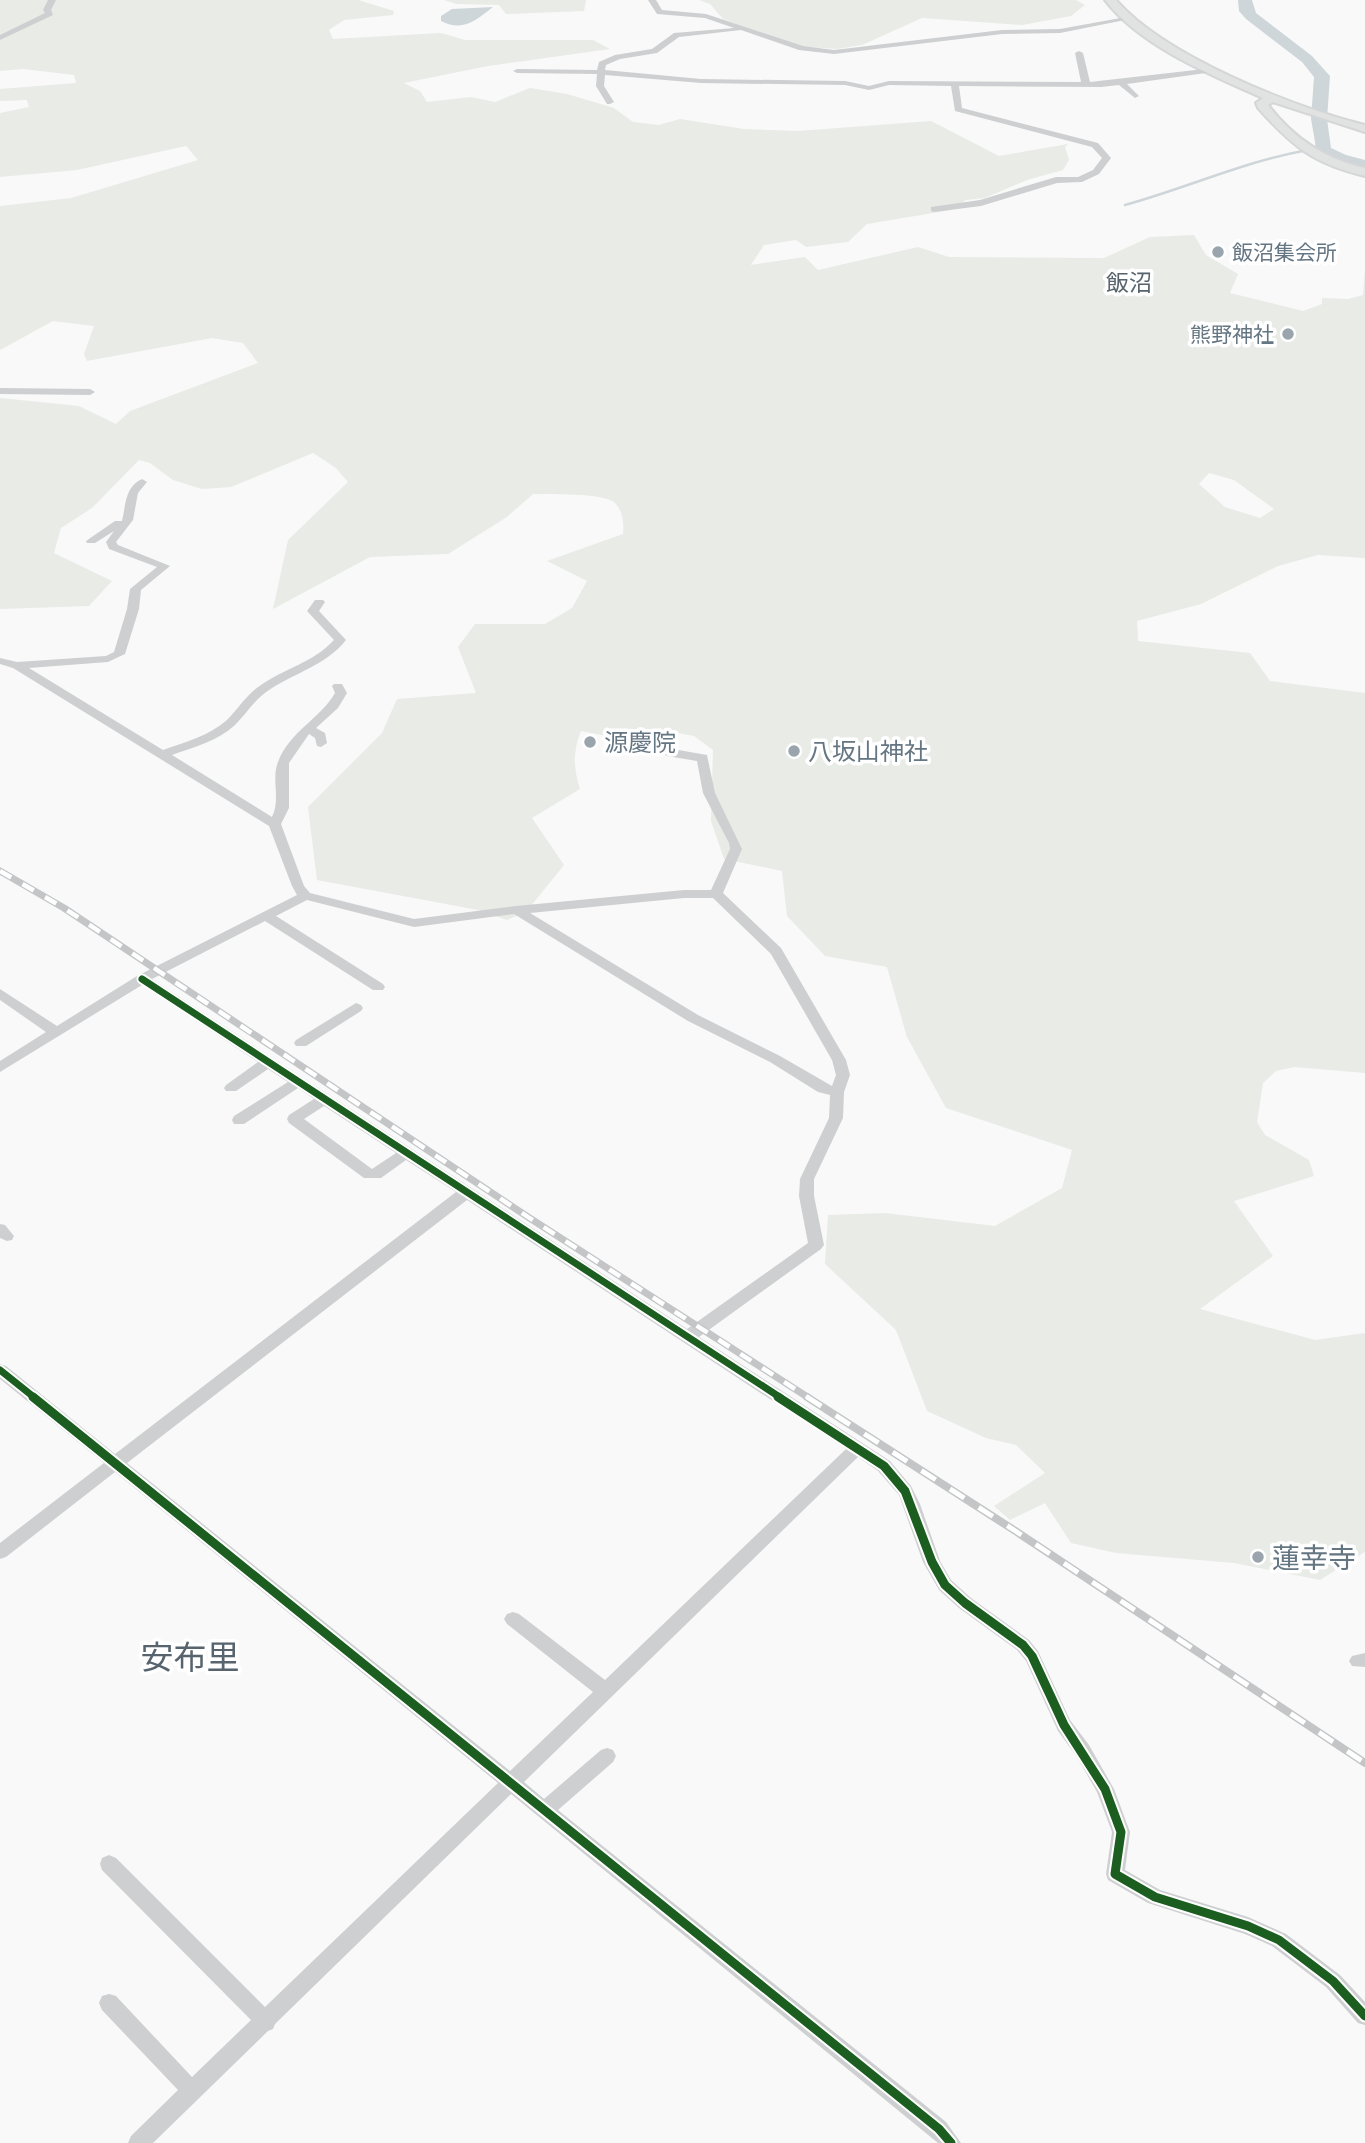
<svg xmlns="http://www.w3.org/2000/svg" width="1365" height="2143" font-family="'Titillium Web','Noto Sans JP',sans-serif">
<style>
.green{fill:#e8ebe6;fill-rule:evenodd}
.water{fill:#ced6d9}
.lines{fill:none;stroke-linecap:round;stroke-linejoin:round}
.stream{stroke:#ced6d9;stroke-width:2.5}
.river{fill:#ced6d9;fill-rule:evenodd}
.major-casing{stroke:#d5d6d7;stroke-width:4}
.minor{fill:#cecfd0;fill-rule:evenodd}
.major{fill:#e1e2e2;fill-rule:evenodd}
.rail-far1-casing{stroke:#c3c5c6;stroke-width:7}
.rail-casing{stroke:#c3c5c6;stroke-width:8}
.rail-far1{stroke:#fff;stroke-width:4.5;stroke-dasharray:13;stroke-linecap:butt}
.rail{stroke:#fff;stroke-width:5;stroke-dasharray:17;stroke-linecap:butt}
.cycleway-far1-casing{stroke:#fff;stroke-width:11}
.cycleway-casing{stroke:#fff;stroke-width:13}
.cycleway-far1{stroke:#1b5e20;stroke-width:7}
.cycleway{stroke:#1b5e20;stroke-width:9}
.poi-dot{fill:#99a4ac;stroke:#fff;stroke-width:2.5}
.labels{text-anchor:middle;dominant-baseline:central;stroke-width:7;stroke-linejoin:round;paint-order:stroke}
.far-poi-label{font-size:21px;fill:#657683;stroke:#fff;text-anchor:start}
.far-quarter-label{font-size:23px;fill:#57646e;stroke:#fff}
.poi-label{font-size:24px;fill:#657683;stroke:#fff;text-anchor:start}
.near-poi-label{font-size:28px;fill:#657683;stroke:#fff;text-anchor:start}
.near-quarter-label{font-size:33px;fill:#57646e;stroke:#fff}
</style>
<rect width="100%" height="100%" fill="#f9f9f9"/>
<path class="green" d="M0 0H358L394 11 393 15 344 20 329 30 333 39 441 33 465 40H593L610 49 488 66 404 83 420 91 427 102 471 97 495 102 530 88 567 94 614 108 633 122 659 125 680 119 744 129 798 131 931 121 999 156 1068 144 1065 147 1069 160 1063 170 1027 180 985 198 966 200 951 210 867 224 848 242 806 247 796 240 764 245 751 265 805 257 818 270 918 247 949 257 1104 258 1150 237 1194 235 1206 255 1238 274 1230 293 1303 311 1322 304V298L1348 299 1363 295 1365 268V558L1318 555 1278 566 1201 604 1137 621 1138 641 1250 653 1270 681 1365 693V1073L1294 1067 1276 1071 1263 1083 1257 1122 1265 1135 1309 1160 1314 1176 1234 1201 1273 1256 1200 1309 1315 1340 1365 1333V1552L1320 1580 1234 1563 1116 1553 1071 1543 1045 1503 1010 1520 994 1506 1045 1473 1016 1445 986 1438 927 1411 896 1330 825 1264 828 1215 885 1213 995 1226 1062 1188 1072 1150 946 1108 907 1037 887 967 825 956 787 916 782 871 724 859 711 821 713 750 694 736 666 731 646 739 617 738 581 731C573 752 573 767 580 789L532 818 564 865 526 912 507 920 478 910 317 880 308 807 382 733 397 699 476 693 458 647 475 624H545L572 608 587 581 547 561 623 534C624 524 623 511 615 503 603 492 550 495 533 494L507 517 448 554 370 557 273 609 288 540 348 482 336 468 313 453 231 487 202 489 173 480 150 463 139 460 92 508 61 528 54 553 112 581 89 606 0 609V398L79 406 116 424 130 411 258 363 243 343 212 338 87 361 84 354 94 326 53 321 0 350V206L71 198 198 160 186 146 77 170 0 177V113L29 107 27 100 0 101V89L76 83 74 75 23 69 0 71ZM1209 473 1234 480 1274 509 1260 518 1225 507 1199 484Z
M444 0H586L584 11 506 14 499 5 456 4Z
M699 0H1076L1085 5 1071 16 1022 25 922 18 862 45 837 49 795 46 723 19 710 4Z"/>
<path class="water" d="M493 7C475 21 463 32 441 21V16L452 9Z
M1314 119 1327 123 1326 140 1332 153 1365 163V166L1348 165 1315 150 1317 128 1314 125Z"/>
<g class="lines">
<path class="stream" d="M1125 205C1187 188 1245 161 1308 150"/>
<path class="river" d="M1238 0H1252L1256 13 1312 56 1330 76 1327 119 1331 148 1346 155 1365 160V170L1334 162 1317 153 1311 119 1314 77 1302 62 1246 19 1239 11Z"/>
<defs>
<path id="major" d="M1105 0H1116C1164 56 1293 107 1365 125V132L1273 102 1268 105C1293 138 1324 159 1365 168V176C1314 164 1293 147 1258 108L1256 103 1263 98C1211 75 1140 46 1105 0Z"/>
</defs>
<use href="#major" class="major-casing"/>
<path class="minor" d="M48 0H56L51 10 53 15 0 40V35L45 13 43 10Z
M648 0H656L662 10 706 14 803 46 834 50 1002 30 1060 29 1126 17 1130 19 1060 33 1002 34 834 54 799 50 741 30 679 37 657 53 620 59 606 65 605 70 701 79 845 81 869 86 889 81 1081 82 1075 53 1079 51 1083 53 1090 82 1213 68 1217 70 1213 72 1127 84 1139 96 1135 98 1119 85 1101 87 959 86 962 108 1098 143 1111 158 1099 174 1082 182 1057 183 981 206 934 212 931 211V207L980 200 1056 177H1078L1093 170 1102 158 1092 147 955 111 951 86 889 85 869 90 845 85 701 83 605 75 604 86 614 102 610 104H607L596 86 597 74 517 73 513 71 517 69 597 70 599 62 615 55 652 49 674 33 734 28 705 18 657 14Z
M0 388 90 389 95 392 90 395 0 394Z
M142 479 147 482 138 493 133 520 116 542 118 545 170 566 141 590 139 609 125 654 108 662 29 668 163 750C185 742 209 736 227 720 239 708 247 694 261 685 285 668 313 663 334 640L307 611 315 600H323L325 602 319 611 346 640C325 666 296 672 269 690 255 699 247 713 235 725 218 741 194 747 172 755L272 817C281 799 271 779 278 762 289 732 320 719 335 693L332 686 334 684H342L347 693 338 708 316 728 325 733 327 743 321 747 317 746 315 738 309 734 289 763V808L281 824 304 886 310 893 414 919 516 906 684 890H711L730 849 729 843 703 793 697 761 667 756 661 752 667 748 707 755 715 793 742 849 723 893 781 948 846 1060 850 1075 844 1092 843 1118 814 1179V1196L824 1245 821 1249 699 1337 890 1461 911 1486 920 1504 940 1561 951 1580 971 1598 1029 1640 1038 1651 1070 1720 1089 1745 1114 1789 1130 1832 1125 1870 1160 1890 1248 1917 1286 1934 1340 1975 1365 2002V2025L1358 2023 1326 1987 1272 1946 1245 1934 1148 1903 1108 1880 1106 1874 1112 1832 1097 1792 1077 1757 1058 1731 1026 1661 1017 1650 959 1608 939 1590 923 1562 899 1495 878 1471 858 1457 524 1782 544 1799 601 1750 607 1748 613 1750 616 1756 613 1762 558 1810 946 2122 961 2143H938L511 1794 275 2024 273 2029 268 2031 153 2143H128L131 2136 178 2090 102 2010 99 2003 102 1996 109 1994 116 1996 192 2077 251 2020 102 1870 100 1864 102 1858 109 1855 116 1858 265 2007 498 1783 115 1472 6 1557 0 1559V1543L104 1463 0 1379V1364L6 1366 115 1454 456 1192 406 1160 381 1178H364L289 1123 287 1119 289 1115 314 1099 298 1088 244 1124H234L232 1120 234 1116 288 1082 268 1069 236 1091H226L224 1088 226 1085 258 1062 142 985 0 1072V1061L46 1032 0 1000V989L57 1026 137 976 297 895 292 886 269 826 13 668 0 664V658L17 662 106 656 114 652 127 609 130 589 157 567 109 549 106 542 114 531 95 543H87L86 541 115 521H122C126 504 125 487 142 479ZM684 898H713L771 954 832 1060 836 1075 832 1086 780 1056 698 1015 530 913ZM307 900 414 927 514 914 688 1021 770 1062 818 1092 830 1095 829 1118 800 1179 799 1196 808 1243 687 1329 152 979 265 921 373 990H383L385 987 383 984 276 916ZM324 1106 396 1153 372 1169 304 1119ZM467 1200 846 1449 605 1680 519 1614 513 1612 507 1614 504 1619 507 1624 593 1692 510 1771 127 1463Z
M356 1003 361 1005 363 1008 361 1011 306 1046H296L294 1043 296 1040Z
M0 1224 5 1225 14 1236 12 1240 7 1241 0 1238Z
M1365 1653V1667L1352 1666 1349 1661 1352 1656Z"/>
<use href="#major" class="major"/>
<defs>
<path id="rail-far1" d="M0 871 64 908 528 1217 809 1398"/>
<path id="rail" d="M807 1397 1017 1532 1365 1763"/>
</defs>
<use href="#rail-far1" class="rail-far1-casing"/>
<use href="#rail" class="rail-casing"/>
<use href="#rail-far1" class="rail-far1"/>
<use href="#rail" class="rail"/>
<defs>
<path id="cycleway-far1" d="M142 979 781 1398
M0 1370 35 1398"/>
<path id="cycleway" d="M33 1397 939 2129 951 2143
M778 1397 884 1466 905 1491 932 1562 945 1585 965 1603 1023 1645 1032 1656 1064 1725 1105 1789 1121 1832 1115 1874 1155 1897 1248 1926 1279 1940 1333 1981 1365 2016"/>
</defs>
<use href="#cycleway-far1" class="cycleway-far1-casing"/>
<use href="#cycleway" class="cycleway-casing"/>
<use href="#cycleway-far1" class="cycleway-far1"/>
<use href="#cycleway" class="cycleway"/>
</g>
<g class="poi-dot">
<circle cx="1218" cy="252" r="7"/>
<circle cx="1288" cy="334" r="7"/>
<circle cx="590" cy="742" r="7"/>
<circle cx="794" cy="751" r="7"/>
<circle cx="1258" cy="1557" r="7"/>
</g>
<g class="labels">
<g class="far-poi-label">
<text x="1232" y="252">飯沼集会所</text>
<text x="1274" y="334" text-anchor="end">熊野神社</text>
</g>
<g class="far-quarter-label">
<text x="1129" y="282">飯沼</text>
</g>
<g class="poi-label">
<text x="604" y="742">源慶院</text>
<text x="808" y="751">八坂山神社</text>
</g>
<g class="near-poi-label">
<text x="1272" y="1557">蓮幸寺</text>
</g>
<g class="near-quarter-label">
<text x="190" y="1657">安布里</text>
</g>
</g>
</svg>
